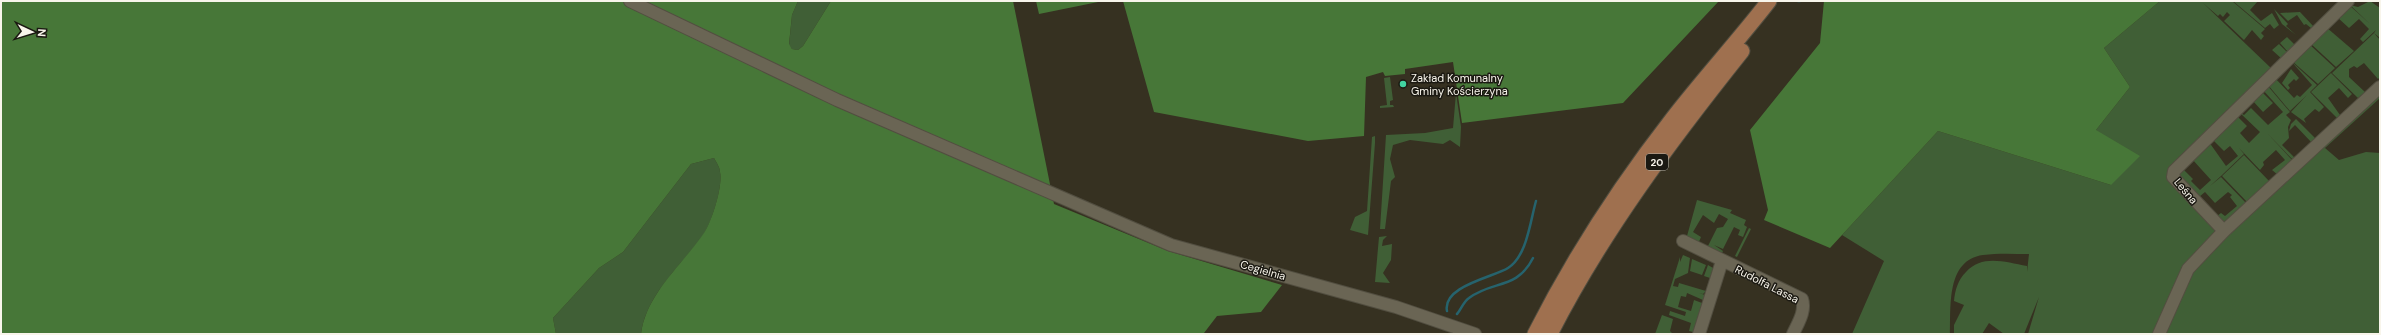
<svg xmlns="http://www.w3.org/2000/svg" width="2381" height="335" font-family="'DM Sans',sans-serif">
<style>
.green{fill:#405f36}
.forest{fill:#477738}
.lines{fill:none;stroke-linecap:round;stroke-linejoin:round}
.stream{stroke:#26636d;stroke-width:2.5}
.minor-casing{stroke:#524e40;stroke-width:14}
.major-casing{stroke:#524e40;stroke-width:17}
.minor{stroke:#6a6554;stroke-width:12}
.major{stroke:#9f704f;stroke-width:15}
.poi-dot{fill:#42d4a1;stroke:#1b1912;stroke-width:1.5}
.labels{text-anchor:middle;dominant-baseline:central;stroke-width:3;stroke-linejoin:round;paint-order:stroke}
.shield{fill:#1b1912;stroke:#b6b3aa;stroke-width:1}
.shield-label{font-size:10px;font-weight:bold;fill:#f8f5eb}
.poi-label{font-size:11px;fill:#f8f5eb;stroke:#1b1912;text-anchor:start}
.street-label{font-size:11px;fill:#f8f5eb;stroke:#1b1912}
</style>
<rect width="100%" height="100%" fill="#363121"/>
<path class="green" d="M798 1H831L803 46 798 50 792 49 789 45 792 15Z
M2160 1H2232L2265 29 2261 33 2264 36 2261 40 2252 30 2244 40 2224 21 2230 15 2227 12 2223 17 2220 14 2218 16 2203 3 2272 69 2167 173 2183 194 2225 235 2380 90V98L2325 148 2339 160 2366 152 2380 153V334H2028L2039 297 2024 334H2004L1989 323 1982 334H1954V325L1964 305 1954 301C1955 290 1958 280 1966 272 1982 254 2005 262 2027 266V272L2029 254C2014 254 1998 253 1983 255 1946 260 1951 307 1950 334H1852L1884 261 1842 235 1938 131 2111 185 2096 130 2130 87 2104 48Z
M2233 1H2258L2250 10 2261 21 2272 13 2279 25 2274 29 2270 24 2265 28Z
M2370 1 2380 8V38L2374 33 2376 30 2363 42 2360 39 2369 29 2359 19 2349 28 2337 17 2349 5 2370 24 2350 5 2358 7Z
M2274 9 2288 24 2286 26 2296 35 2282 24Z
M2300 12 2315 28H2311L2306 24 2304 25 2297 15 2288 21 2280 13Z
M2326 27 2354 51 2336 67 2310 43Z
M2374 33 2380 40V77L2378 79 2364 63 2357 68 2354 66 2349 69V77L2365 92 2358 98 2332 73Z
M2287 37 2295 45 2288 52 2280 43Z
M2279 44 2288 53 2282 59 2272 50Z
M2309 44 2335 68 2318 84 2292 61 2307 47 2310 48 2308 45Z
M2291 61 2317 85 2310 92 2324 107 2319 112 2315 109 2304 119 2306 123 2291 112 2307 95 2290 111 2268 85 2275 78 2294 98 2297 95 2300 97 2312 85Z
M2291 69 2299 78 2296 81 2294 79 2288 85 2290 88 2288 90 2282 83Z
M2331 73 2352 94 2348 98 2339 88 2328 98 2340 115 2337 118 2311 92Z
M1390 77 1393 100 1390 101V105H1393L1394 107 1380 108V106L1387 105 1384 78Z
M2267 85 2290 112 2286 115 2291 120 2288 127 2289 138 2282 145 2295 158 2293 160 2267 133 2293 161 2278 175 2272 170 2285 160 2276 150 2263 162 2264 165 2260 170 2239 148 2244 154 2221 176 2209 162 2221 176 2210 186 2221 177 2247 204 2227 223H2223L2217 216 2221 213 2225 216 2237 206 2230 197 2232 195 2228 192 2215 203 2205 192 2199 197 2179 174 2183 169 2193 179 2191 181 2200 190 2211 180 2192 159 2209 142 2226 166 2238 156 2230 146 2224 151 2212 139 2236 115 2247 126 2240 133 2249 143 2260 132 2239 112 2244 115 2251 108 2268 125 2283 112 2262 89Z
M2261 91 2273 103 2263 112 2252 100Z
M1456 93 1461 127 1460 147 1450 140 1443 144 1410 140 1393 145 1390 159 1395 177 1391 181 1385 229H1380L1386 135 1425 133 1453 128Z
M2296 119 2316 139 2312 143 2295 125 2289 131 2291 124Z
M1375 136V143L1368 235 1350 230 1355 217 1367 211 1372 137Z
M2244 155 2270 182 2248 203 2222 176Z
M714 158C716 162 720 167 720 172 723 186 712 221 704 234 682 265 646 294 641 334H556L553 318 599 268 623 252 691 164Z
M1697 200 1732 210 1730 213 1746 220 1744 225 1747 227 1743 237 1738 235 1740 230 1734 227 1723 249 1714 245 1723 251 1720 257 1707 248 1717 228 1723 227 1728 219 1719 214 1714 223 1703 215 1693 232 1701 237 1698 244 1687 236Z
M1749 228 1751 229 1737 257 1735 256Z
M1387 236 1383 240 1382 246 1392 244 1391 260 1383 273 1390 283 1375 282 1379 237Z
M1683 255 1690 258 1688 273 1675 279 1673 286 1678 287 1679 283 1706 291 1703 294 1699 293 1705 295 1703 300 1687 293 1686 297 1681 296 1678 307 1691 311 1694 300 1702 303 1693 332 1689 331 1691 323 1669 315 1670 311 1685 316 1686 312 1665 305 1680 257V262Z
M1692 259 1706 265 1702 275 1690 271Z
M1708 265 1713 268 1710 278 1704 276Z
M1662 315 1673 319 1670 331 1673 334H1655Z"/>
<path class="forest" d="M1 1H798L792 15 789 44 792 49 798 50 803 46 831 1H1013L1054 204 1168 251 1282 285 1261 312 1217 316 1204 333 1196 334H641C646 294 682 265 704 233 712 221 723 186 720 172 720 167 716 162 714 158L691 164 623 252 599 268 553 318 556 334H1Z
M1036 1H1103L1039 14Z
M1123 1H1719L1623 103 1462 123 1453 62 1405 69V74L1385 76 1383 72 1366 77 1364 136 1308 141 1154 112Z
M1824 1H2160L2104 48 2130 87 2096 130 2140 156 2111 185 1938 131 1830 248 1764 220 1768 210 1750 130 1820 43Z"/>
<g class="lines">
<path class="stream" d="M1798 1H1800
M1447 311C1442 286 1494 277 1508 268 1527 256 1530 222 1536 201
M1457 314C1461 310 1463 302 1469 298 1493 280 1517 290 1533 258"/>
<defs>
<path id="minor" d="M630 1 837 100 1171 245 1396 307 1475 334
M2348 1 2174 171 2173 177 2224 231 2380 87
M1683 241 1802 299C1806 311 1798 323 1793 334
M1699 334 1722 261
M2159 334 2188 269 2224 231"/>
<path id="major" d="M1535 334C1574 257 1620 186 1673 118 1704 78 1738 41 1769 1
M1550 334C1602 232 1671 140 1742 51"/>
</defs>
<use href="#minor" class="minor-casing"/>
<use href="#major" class="major-casing"/>
<use href="#minor" class="minor"/>
<use href="#major" class="major"/>
</g>
<circle class="poi-dot" cx="1403" cy="84" r="4"/>
<g class="labels">
<rect class="shield" x="1646" y="154" width="22" height="16" rx="3"/>
<g class="shield-label">
<text x="1657" y="162">20</text>
</g>
<g class="poi-label">
<text x="1411" y="78">Zakład Komunalny<tspan x="1411" dy="13">Gminy Kościerzyna</tspan></text>
</g>
<g class="street-label">
<text transform="translate(2186 191) rotate(50)">Leśna</text>
<text transform="translate(1263 270) rotate(16)">Cegielnia</text>
<text transform="translate(1767 284) rotate(27)">Rudolfa Lassa</text>
</g>
</g>
<rect width="2381" height="335" fill="none" stroke="#f8f5eb" stroke-width="4"/>
<g transform="translate(32 32) rotate(94)" stroke="#1b1912" stroke-width="3" paint-order="stroke">
<path d="M0-3L7 15L0 10L-7 15Z" fill="#f8f5eb"/>
<text y="-6" font-size="11" font-weight="bold" text-anchor="middle" fill="#f8f5eb">N</text>
</g>
</svg>
